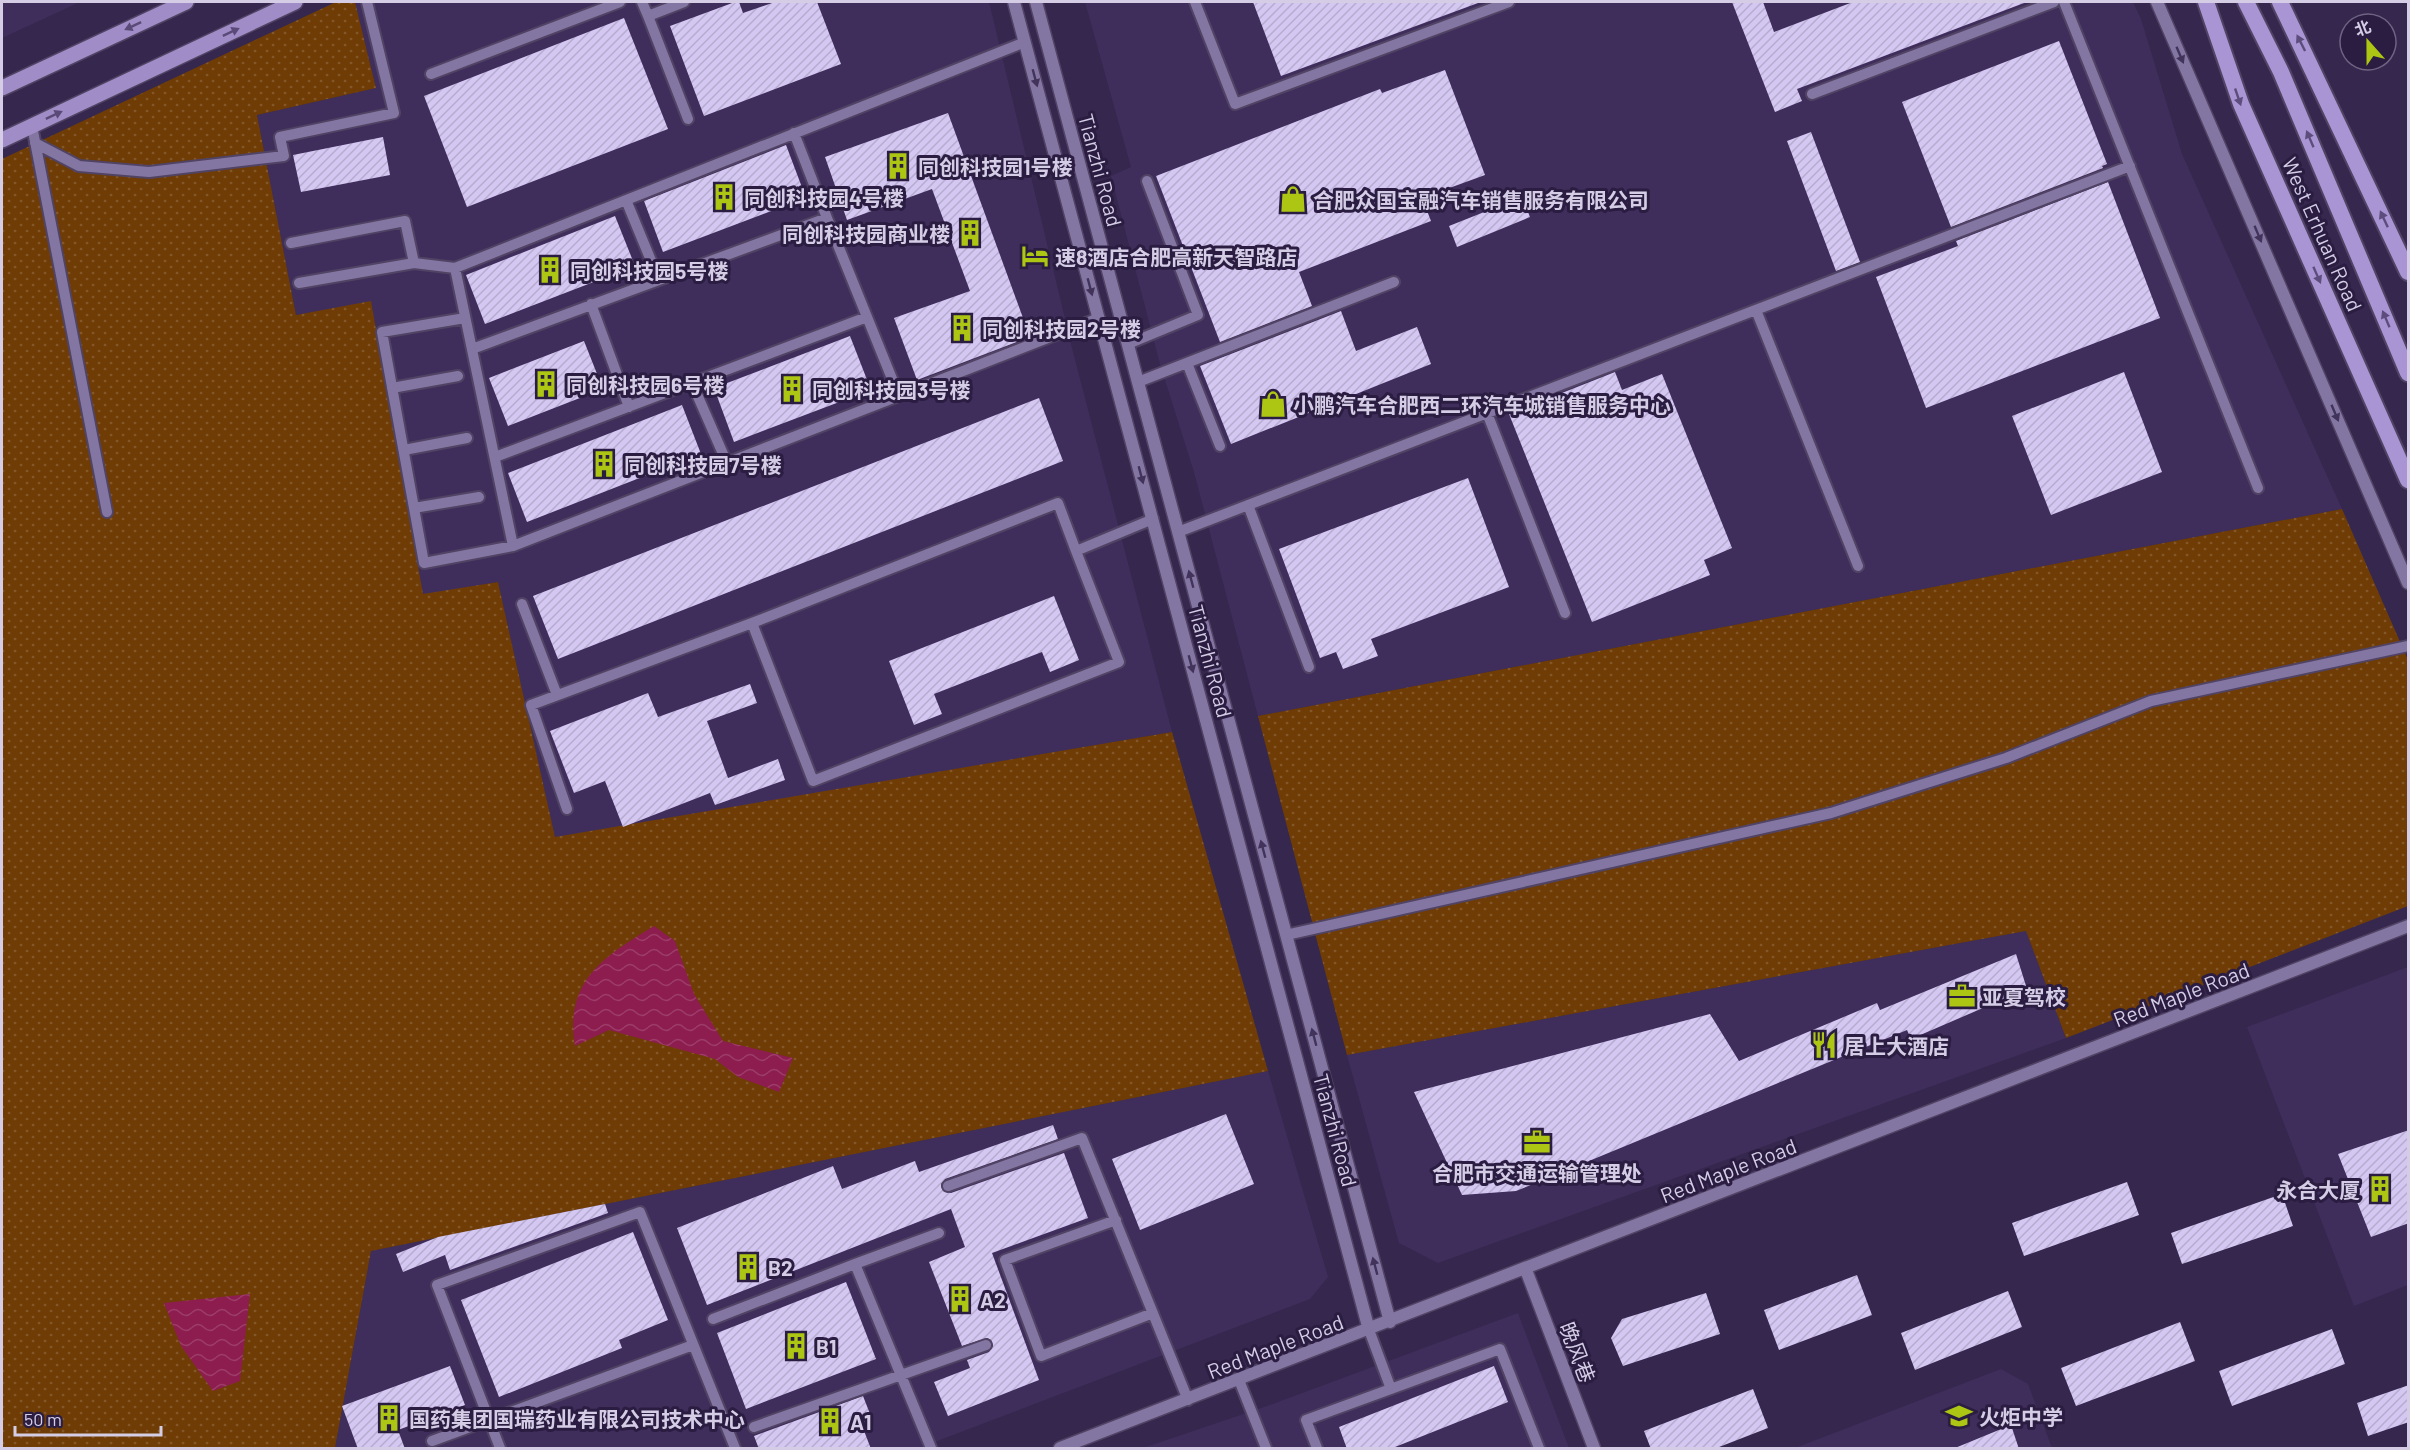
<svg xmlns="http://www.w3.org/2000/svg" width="2410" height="1450" font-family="Barlow,'Noto Sans SC',sans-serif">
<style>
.built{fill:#3f2e5b}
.park{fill:url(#park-dots)}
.water{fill:url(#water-waves)}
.building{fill:url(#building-hatch)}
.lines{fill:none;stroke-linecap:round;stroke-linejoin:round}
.service-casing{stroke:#504364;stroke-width:14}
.tertiary-casing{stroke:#504364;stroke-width:15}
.primary-casing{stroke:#504364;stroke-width:18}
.trunk-casing{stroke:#504364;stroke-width:20}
.service{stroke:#8476a2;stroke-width:10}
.tertiary{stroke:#8476a2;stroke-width:12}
.primary{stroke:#a08dc7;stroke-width:15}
.trunk{stroke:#a994d4;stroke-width:16}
.oneway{fill:#5a4a77}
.oneway2{fill:#5d4d7c}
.oneway3{fill:#41335a}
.labels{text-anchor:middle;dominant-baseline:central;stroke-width:6;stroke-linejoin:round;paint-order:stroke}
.poi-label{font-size:21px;font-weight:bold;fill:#d4cde5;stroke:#2b1d42;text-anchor:start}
.street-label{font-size:21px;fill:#d4cde5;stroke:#2b1d42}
</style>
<defs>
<pattern id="park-dots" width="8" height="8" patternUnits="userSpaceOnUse" patternTransform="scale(1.5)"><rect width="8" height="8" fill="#6f3c05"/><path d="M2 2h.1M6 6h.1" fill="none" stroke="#835729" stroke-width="1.8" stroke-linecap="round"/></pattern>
<pattern id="water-waves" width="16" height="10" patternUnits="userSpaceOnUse" patternTransform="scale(1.5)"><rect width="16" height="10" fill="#8d1c4f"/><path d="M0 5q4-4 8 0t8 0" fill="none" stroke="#9c3c68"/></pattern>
<pattern id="building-hatch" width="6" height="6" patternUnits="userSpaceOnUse" patternTransform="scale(1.5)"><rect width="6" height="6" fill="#d4c7f2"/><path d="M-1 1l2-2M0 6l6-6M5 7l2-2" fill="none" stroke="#b6accf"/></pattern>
</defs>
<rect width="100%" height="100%" fill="#35274d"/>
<path class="built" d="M2 2H80L2 38Z
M355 2H989L1073 352 1172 732 555 838 498 582 423 595 371 302 296 315 257 115 376 88Z
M1085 2H2133L2141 19 2182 154 2342 509 1258 716 1194 472 1160 364 1111 176 1131 167Z
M2026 931 2066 1038 1438 1263 1399 1243 1347 1055Z
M2408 967V1285L2354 1306 2247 1027Z
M1268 1071 1328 1277 1310 1299 919 1448H335L371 1251Z
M1518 1313 1569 1448H1143L1270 1405Z
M2001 1369 2028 1384 2052 1448H1795Z"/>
<path class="park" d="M336 2H355L376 88 257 115 296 315 371 301 423 594 498 582 555 837 1172 732 1268 1071 371 1251 335 1448H2V159Z
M2342 509 2408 660V906L2066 1038 2026 931 1347 1055 1258 716Z"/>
<path class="water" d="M654 926 675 941 694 994 723 1041 793 1058 779 1092 738 1077 715 1059 609 1030 575 1046C564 980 605 956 654 926Z
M250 1294 240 1381 213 1391 181 1346 164 1303Z"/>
<path class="building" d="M735 2H739L743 13 775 2H817L841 64 704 116 670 26Z
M1253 2H1477L1478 3 1281 76Z
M1732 2H1763L1774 32 1853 2 2024 3 1797 89 1802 101 1775 112Z
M624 18 668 129 467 207 424 96Z
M2059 41 2107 164 2102 166 2103 168 1951 227 1902 102Z
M1445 70 1485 175 1422 198 1431 221 1299 272 1312 306 1220 342 1156 176 1380 89 1382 93Z
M948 113 1030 337 917 380 894 318 970 291 932 189 847 220 825 157Z
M1811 132 1860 262 1836 271 1787 141Z
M383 137 390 175 301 192 293 155Z
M786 145 806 198 663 252 644 201Z
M2108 182 2160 318 1926 408 1876 277 1958 246 1956 241Z
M1522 197 1530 217 1457 247 1449 226Z
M615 216 635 266 485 324 466 275Z
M1341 311 1356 351 1417 327 1431 364 1231 444 1200 366Z
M850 336 871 390 734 442 714 388Z
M584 341 603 389 508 426 489 378Z
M1615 372 1622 390 1662 374 1732 548 1704 560 1710 575 1592 622 1509 414Z
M2124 372 2162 472 2051 515 2012 416Z
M1039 398 1063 461 558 659 533 596Z
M682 405 701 454 527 522 508 473Z
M1468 478 1509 587 1371 639 1378 656 1343 669 1336 652 1320 658 1279 549Z
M1054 596 1079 660 1050 672 1042 652 934 694 942 714 914 725 889 661Z
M750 684 757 703 707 721 728 778 778 759 785 780 715 805 710 793 623 827 605 781 574 793 550 731 648 693 658 717Z
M2016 954 2027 989 1911 1039 1907 1030 1516 1191 1462 1195 1414 1092 1710 1014 1739 1061 1877 1003 1880 1010Z
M1226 1114 1254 1184 1140 1230 1112 1159Z
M1053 1125 1058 1139 945 1179 941 1184 943 1191 951 1193 1064 1153 1088 1218 992 1253 1039 1380 948 1416 934 1382 970 1368 967 1360 989 1352 993 1346 991 1340 987 1338 962 1346 929 1262 965 1247 951 1209 707 1305 677 1228 833 1166 842 1189 915 1161 919 1172Z
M2409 1130V1223L2371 1237 2338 1154Z
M2127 1182 2139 1215 2024 1256 2012 1223Z
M2282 1194 2293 1226 2182 1264 2171 1233Z
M605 1204 608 1213 450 1270 445 1255 403 1272 396 1254 438 1237Z
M633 1232 668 1320 619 1340 622 1348 499 1397 461 1300Z
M1857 1275 1872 1315 1779 1350 1764 1310Z
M846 1282 876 1359 746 1409 717 1333Z
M2008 1291 2022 1327 1915 1370 1901 1333Z
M1706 1293 1720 1334 1623 1366 1611 1338 1622 1319Z
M2180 1322 2195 1361 2076 1406 2061 1368Z
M2332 1329 2345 1364 2232 1406 2219 1371Z
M450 1366 465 1405 398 1430 405 1449H358L342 1406Z
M1494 1366 1508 1402 1390 1449H1347L1339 1427Z
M2409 1385V1422L2368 1436 2357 1403Z
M1753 1389 1768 1428 1714 1449H1651L1644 1431Z
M863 1396 872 1419 861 1423 871 1449H759L754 1436Z
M2011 1425 2019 1449H1955V1448Z"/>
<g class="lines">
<defs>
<path id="service" d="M642 2 648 16 684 2
M1195 2 1235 104 1509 2
M2064 2 2258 488
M648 16 688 119
M1025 42 455 268 513 546 1099 318
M431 74 620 2
M1812 94 2054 2
M32 126 107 512
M794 133 827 218
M35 143 79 166 149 172 284 156 280 137 394 113 367 2
M626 200 659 280
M291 243 405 221 414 263 455 268
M299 283 414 263
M591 304 629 407
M1756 310 1858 566
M465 318 382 332 424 563 513 546
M1128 344 1198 315 1147 181
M472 349 827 218 899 396
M1187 363 1220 446
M1138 382 1394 282
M692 383 727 463
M392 388 458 376
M1487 413 1565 613
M404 450 467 438
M495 457 867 317
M1248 505 1309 667
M414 508 479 497
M1178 532 2130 166
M1076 551 1058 503 752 623 813 781 1119 662 1076 551 1153 519
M522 604 557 695
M567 809 531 705 752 623
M1286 935 1831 813 2006 758 2151 701 2408 646
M948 1186 1082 1138 1188 1400
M1116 1220 1005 1260 1041 1356 1153 1313
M855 1264 939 1233
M713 1319 855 1264 931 1448
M1369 1330 1391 1389
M1239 1380 1266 1448
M754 1427 986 1345
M432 1441 693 1345
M500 1448 437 1285 640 1212 735 1448
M1317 1448 1306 1420 1500 1349 1539 1448"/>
<path id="tertiary" d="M1014 2 1369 1330
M1036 2 1390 1322
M2157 2 2408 583
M1526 1270 1594 1448
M1060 1448 2408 926"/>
<path id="primary" d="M2 88 186 2
M2 140 295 2"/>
<path id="trunk" d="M2206 2 2241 104 2408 480
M2246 2 2281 72 2408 373
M2280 2 2408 272"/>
</defs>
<use href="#service" class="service-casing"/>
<use href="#tertiary" class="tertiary-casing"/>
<use href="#primary" class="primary-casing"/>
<use href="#trunk" class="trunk-casing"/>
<use href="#service" class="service"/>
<use href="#tertiary" class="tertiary"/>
<use href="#primary" class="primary"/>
<use href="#trunk" class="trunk"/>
</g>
<defs><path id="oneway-solid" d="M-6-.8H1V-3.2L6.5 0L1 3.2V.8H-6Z" transform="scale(1.5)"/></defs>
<g class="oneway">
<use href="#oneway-solid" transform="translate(133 26) rotate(155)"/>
<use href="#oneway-solid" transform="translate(231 32) rotate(-25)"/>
<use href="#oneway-solid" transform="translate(54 115) rotate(-25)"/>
</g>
<g class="oneway2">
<use href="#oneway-solid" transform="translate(2301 43) rotate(-117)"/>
<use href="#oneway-solid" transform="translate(2238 97) rotate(71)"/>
<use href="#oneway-solid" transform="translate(2310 139) rotate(-113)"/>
<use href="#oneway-solid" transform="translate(2384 219) rotate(-115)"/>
<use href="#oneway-solid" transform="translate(2317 275) rotate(66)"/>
<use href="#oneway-solid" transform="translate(2386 319) rotate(-113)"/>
</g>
<g class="oneway3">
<use href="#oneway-solid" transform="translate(2180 55) rotate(67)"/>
<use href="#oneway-solid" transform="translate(1035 78) rotate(75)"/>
<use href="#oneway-solid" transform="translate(2258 234) rotate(67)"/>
<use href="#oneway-solid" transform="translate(1090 287) rotate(75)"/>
<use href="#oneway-solid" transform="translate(2335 413) rotate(67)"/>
<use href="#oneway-solid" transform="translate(1141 475) rotate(75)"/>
<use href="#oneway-solid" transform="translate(1191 579) rotate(-105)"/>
<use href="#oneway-solid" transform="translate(1191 664) rotate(75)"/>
<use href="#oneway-solid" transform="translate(1263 849) rotate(-105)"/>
<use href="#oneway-solid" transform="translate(1314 1037) rotate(-105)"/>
<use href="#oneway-solid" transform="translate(1375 1266) rotate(-105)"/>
</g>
<defs>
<symbol id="building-bare" viewBox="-9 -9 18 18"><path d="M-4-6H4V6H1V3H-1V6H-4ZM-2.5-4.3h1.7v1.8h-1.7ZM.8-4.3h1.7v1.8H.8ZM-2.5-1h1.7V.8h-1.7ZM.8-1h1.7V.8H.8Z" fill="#acc613" stroke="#2b1d42" stroke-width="2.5" paint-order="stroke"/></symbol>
<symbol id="shop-bare" viewBox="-9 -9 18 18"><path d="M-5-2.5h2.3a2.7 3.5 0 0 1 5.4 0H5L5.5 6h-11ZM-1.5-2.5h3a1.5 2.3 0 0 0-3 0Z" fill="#acc613" stroke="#2b1d42" stroke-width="2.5" paint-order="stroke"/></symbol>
<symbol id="hotel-bare" viewBox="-9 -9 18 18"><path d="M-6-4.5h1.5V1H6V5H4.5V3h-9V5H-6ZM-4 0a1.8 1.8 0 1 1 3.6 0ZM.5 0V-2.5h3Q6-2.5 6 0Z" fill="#acc613" stroke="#2b1d42" stroke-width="2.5" paint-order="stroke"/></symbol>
<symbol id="office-bare" viewBox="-9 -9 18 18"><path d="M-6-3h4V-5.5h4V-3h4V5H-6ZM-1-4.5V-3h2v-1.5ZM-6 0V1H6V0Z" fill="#acc613" stroke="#2b1d42" stroke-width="2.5" paint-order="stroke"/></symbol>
<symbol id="restaurant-bare" viewBox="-9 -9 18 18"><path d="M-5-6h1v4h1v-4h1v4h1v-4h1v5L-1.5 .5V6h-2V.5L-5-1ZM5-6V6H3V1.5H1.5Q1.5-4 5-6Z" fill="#acc613" stroke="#2b1d42" stroke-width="2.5" paint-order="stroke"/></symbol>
<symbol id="school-bare" viewBox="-9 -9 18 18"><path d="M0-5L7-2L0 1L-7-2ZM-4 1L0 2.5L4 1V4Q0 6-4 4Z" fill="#acc613" stroke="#2b1d42" stroke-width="2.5" paint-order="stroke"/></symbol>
</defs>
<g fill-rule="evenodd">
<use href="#building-bare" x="879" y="147" width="38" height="38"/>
<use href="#building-bare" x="705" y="178" width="38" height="38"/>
<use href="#shop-bare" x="1274" y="180" width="38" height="38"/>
<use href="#building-bare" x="951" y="214" width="38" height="38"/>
<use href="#hotel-bare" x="1016" y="237" width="38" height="38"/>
<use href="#building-bare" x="531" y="251" width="38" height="38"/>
<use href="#building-bare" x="943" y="309" width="38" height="38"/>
<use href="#building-bare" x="527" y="365" width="38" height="38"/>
<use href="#building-bare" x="773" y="370" width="38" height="38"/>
<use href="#shop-bare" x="1254" y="385" width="38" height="38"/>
<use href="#building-bare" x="585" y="445" width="38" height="38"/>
<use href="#office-bare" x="1943" y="977" width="38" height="38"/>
<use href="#restaurant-bare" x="1805" y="1026" width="38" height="38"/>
<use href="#office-bare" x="1518" y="1123" width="38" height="38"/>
<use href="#building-bare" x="2361" y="1170" width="38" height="38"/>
<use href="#building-bare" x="729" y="1248" width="38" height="38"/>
<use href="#building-bare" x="941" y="1280" width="38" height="38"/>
<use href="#building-bare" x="777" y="1327" width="38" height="38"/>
<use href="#school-bare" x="1940" y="1397" width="38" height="38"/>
<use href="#building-bare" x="370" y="1399" width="38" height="38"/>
<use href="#building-bare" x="811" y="1402" width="38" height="38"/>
</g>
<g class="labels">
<g class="poi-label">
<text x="918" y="166">同创科技园1号楼</text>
<text x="744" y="197">同创科技园4号楼</text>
<text x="1313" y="199">合肥众国宝融汽车销售服务有限公司</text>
<text x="950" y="233" text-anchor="end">同创科技园商业楼</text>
<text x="1055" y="256">速8酒店合肥高新天智路店</text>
<text x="570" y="270">同创科技园5号楼</text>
<text x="982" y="328">同创科技园2号楼</text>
<text x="566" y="384">同创科技园6号楼</text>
<text x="812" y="389">同创科技园3号楼</text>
<text x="1293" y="404">小鹏汽车合肥西二环汽车城销售服务中心</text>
<text x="624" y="464">同创科技园7号楼</text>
<text x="1982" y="996">亚夏驾校</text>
<text x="1844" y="1045">居上大酒店</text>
<text x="1537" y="1172" text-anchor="middle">合肥市交通运输管理处</text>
<text x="2360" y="1189" text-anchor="end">永合大厦</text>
<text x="768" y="1267">B2</text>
<text x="980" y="1299">A2</text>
<text x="816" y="1346">B1</text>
<text x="1979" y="1416">火炬中学</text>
<text x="409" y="1418">国药集团国瑞药业有限公司技术中心</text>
<text x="850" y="1421">A1</text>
</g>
<g class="street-label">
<text transform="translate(1101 170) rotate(75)">Tianzhi Road</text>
<text transform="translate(2323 234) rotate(66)">West Erhuan Road</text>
<text transform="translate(1211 661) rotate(75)">Tianzhi Road</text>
<text transform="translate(2181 994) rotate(-21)">Red Maple Road</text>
<text transform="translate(1336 1130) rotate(75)">Tianzhi Road</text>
<text transform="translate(1728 1170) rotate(-21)">Red Maple Road</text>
<text transform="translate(1275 1346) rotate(-21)">Red Maple Road</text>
<text transform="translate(1578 1352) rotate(69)">晚风巷</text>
</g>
</g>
<rect width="2410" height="1450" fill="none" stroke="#d4cde5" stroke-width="6"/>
<g transform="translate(2368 42) rotate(339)"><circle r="28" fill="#2b1d42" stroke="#6f6383" stroke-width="1.5"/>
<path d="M0-4.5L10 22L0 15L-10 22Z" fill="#acc613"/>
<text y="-9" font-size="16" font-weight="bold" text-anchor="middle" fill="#d4cde5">北</text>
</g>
<path d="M15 1426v9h146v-9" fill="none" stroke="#d4cde5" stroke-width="3"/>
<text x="24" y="1426" font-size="18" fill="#d4cde5" stroke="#2b1d42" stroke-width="4.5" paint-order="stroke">50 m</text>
</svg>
